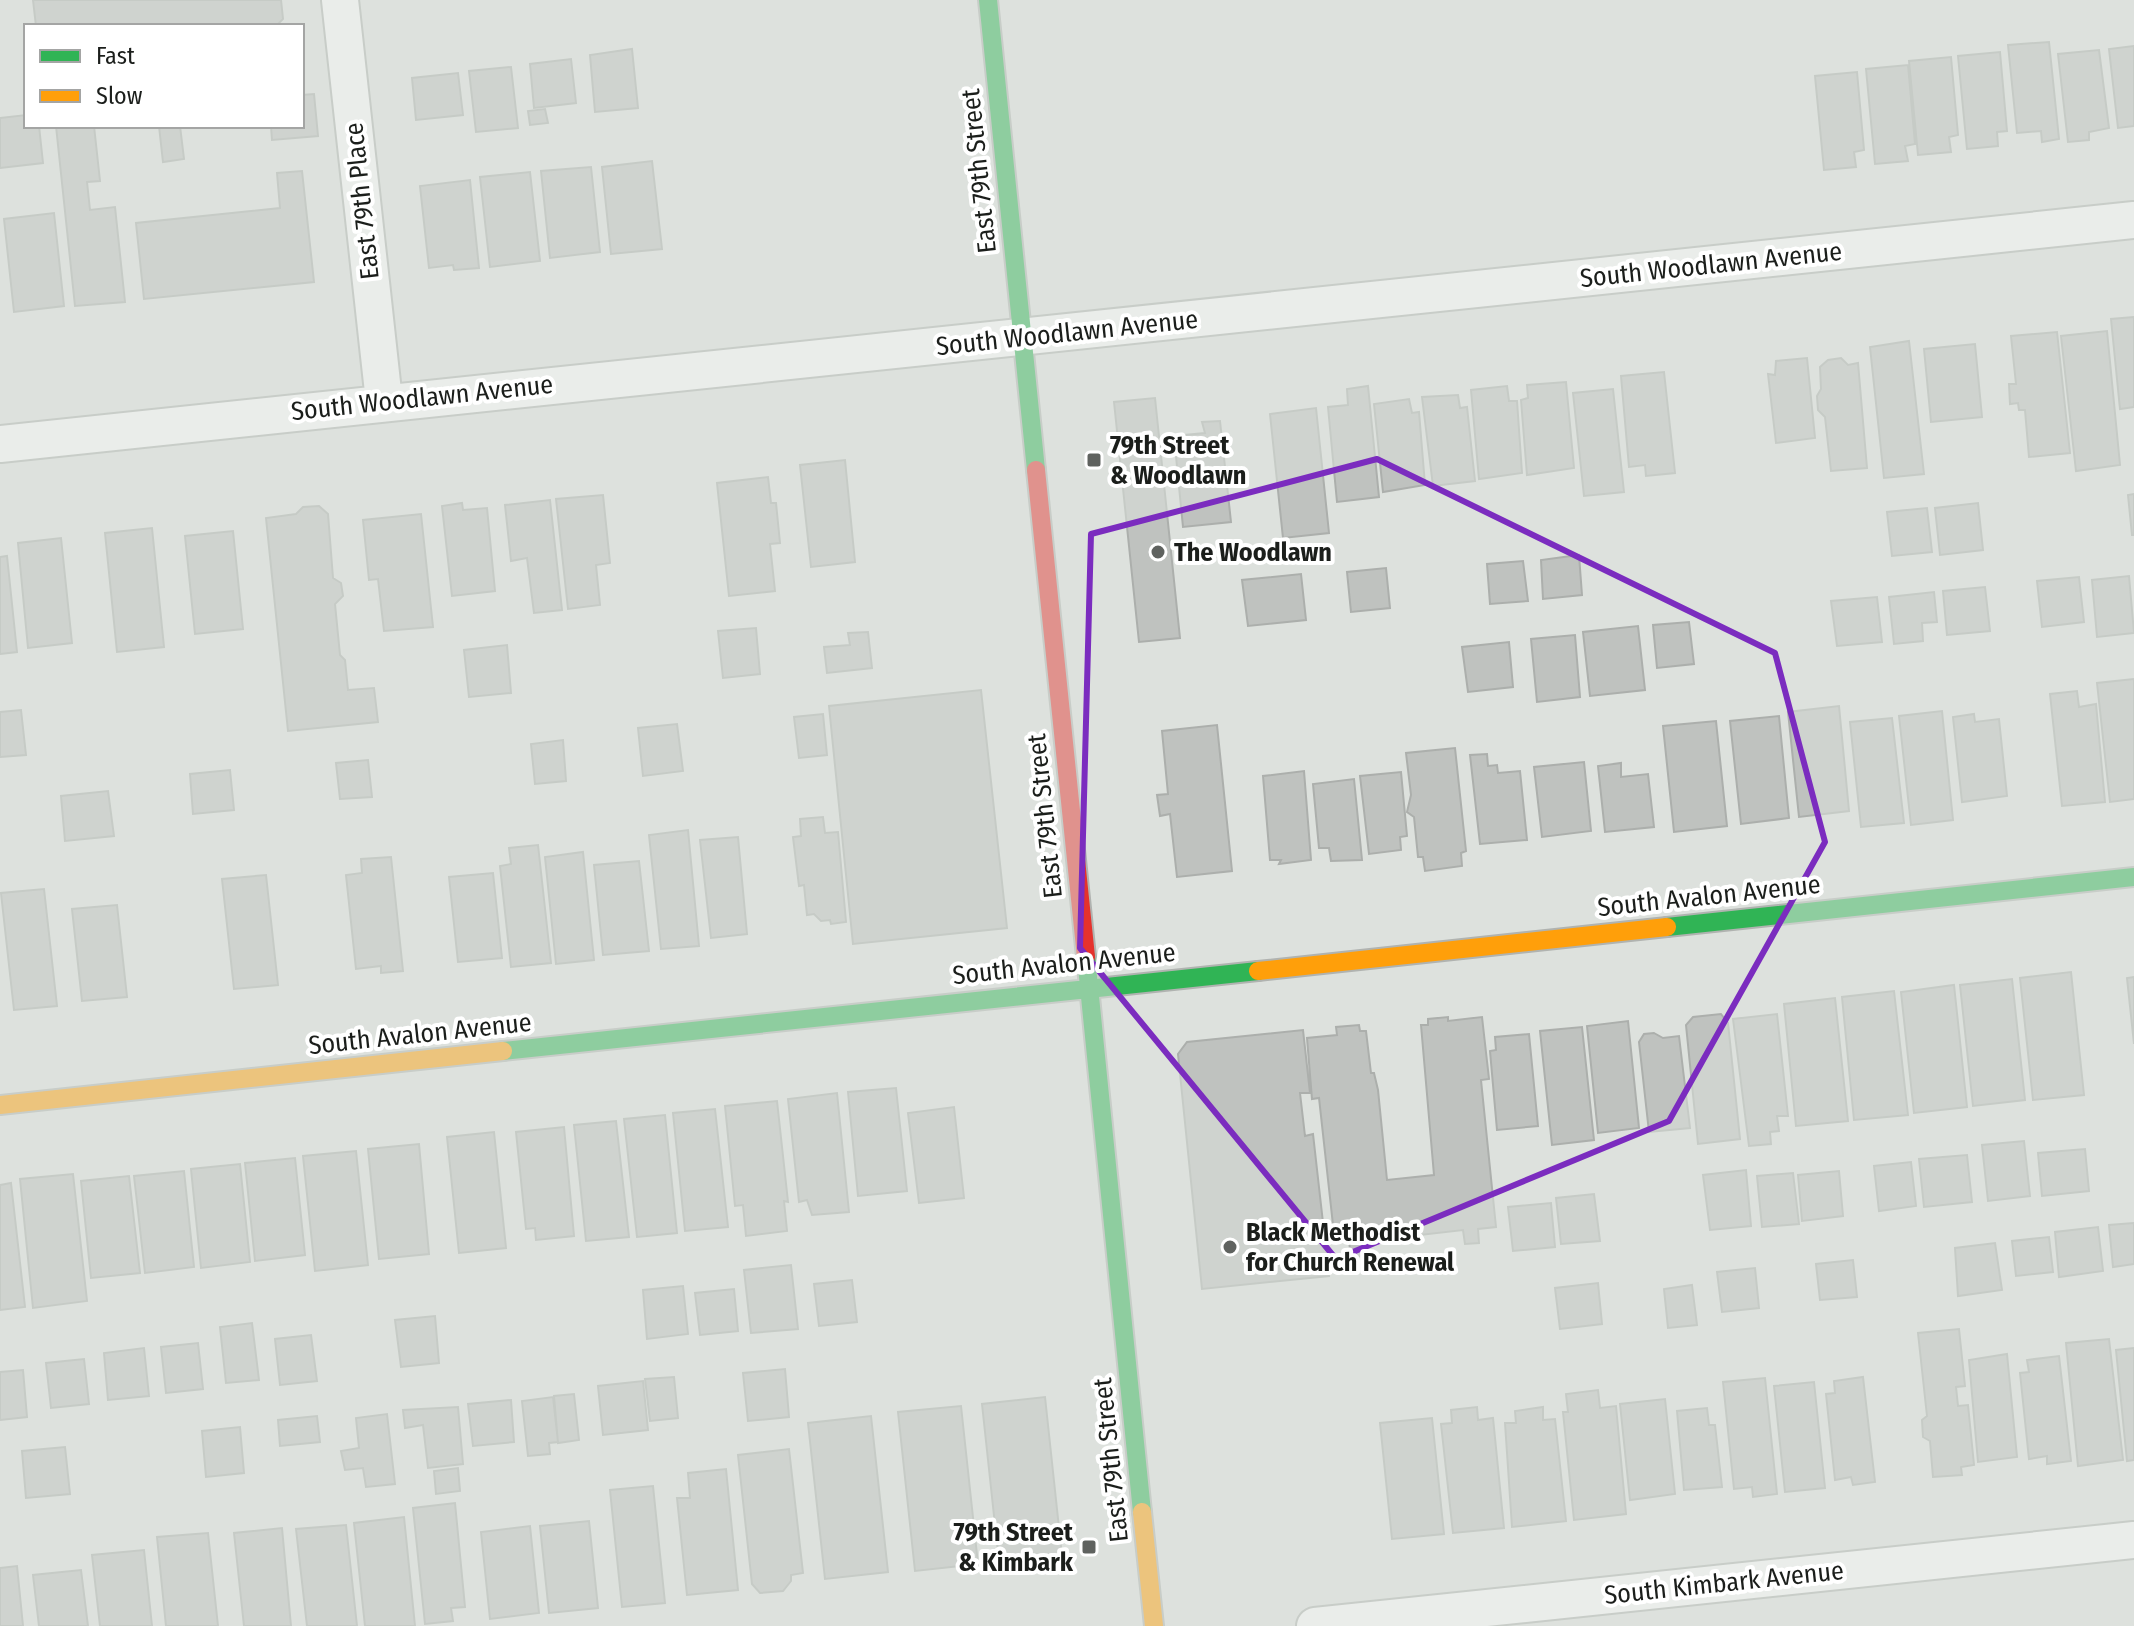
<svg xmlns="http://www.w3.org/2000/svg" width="2134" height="1626" font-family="'Fira Sans Condensed',sans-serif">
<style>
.building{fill:#bfc2bf;stroke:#acafac;stroke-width:2}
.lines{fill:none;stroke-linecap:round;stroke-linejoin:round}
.street-casing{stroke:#b0b3b0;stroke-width:40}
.fast-casing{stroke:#b0b3b0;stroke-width:22}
.slow-casing{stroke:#b0b3b0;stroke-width:22}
.jam-casing{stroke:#b0b3b0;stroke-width:22}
.street{stroke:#fafafa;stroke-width:36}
.fast{stroke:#30b455;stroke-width:18}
.slow{stroke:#ff9f0a;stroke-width:18}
.jam{stroke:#e5322d;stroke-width:18}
.marked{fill:none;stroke:#7b2cbf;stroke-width:6;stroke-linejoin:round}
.poi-dot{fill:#5f625f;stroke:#fff;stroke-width:3}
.labels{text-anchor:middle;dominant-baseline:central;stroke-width:8;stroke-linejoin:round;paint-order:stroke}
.street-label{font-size:26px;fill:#1b1e1b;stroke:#fff}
.poi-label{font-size:26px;font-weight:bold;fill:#1b1e1b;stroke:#fff;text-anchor:start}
</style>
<rect width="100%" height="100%" fill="#dde1dd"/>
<path class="building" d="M33 0H281L283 19 276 26H36Z
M2049 42 2059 139 2042 142 2041 131 2017 133 2008 45Z
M2134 46V126L2118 128 2109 49Z
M632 49 638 108 595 112 590 55Z
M2099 50 2109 128 2089 132V140L2068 142 2058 54Z
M2000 52 2007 131 1997 132 1998 146 1967 149 1958 56Z
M1951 57 1958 135 1949 137 1951 152 1918 155 1909 61Z
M571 59 576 103 534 108 530 64Z
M1908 65 1915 144 1905 146 1908 161 1875 164 1866 69Z
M511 67 518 128 476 132 469 71Z
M1857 72 1864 150 1854 152 1856 167 1824 170 1815 76Z
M458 73 463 115 416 120 412 78Z
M314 94 318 136 272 140 271 126H302V95Z
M545 109 548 123 530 125 528 111Z
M26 115V126H39L43 163 0 168V118Z
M56 126H94L100 181 87 182 90 210 115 207 125 302 75 306Z
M159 126H180L184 159 163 162Z
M652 161 662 249 611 254 602 167Z
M591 167 600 252 550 258 541 171Z
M302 171 314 282 144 299 136 223 280 208 277 173Z
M530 172 540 261 490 267 480 177Z
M470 180 479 268 454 270 453 265 429 268 420 186Z
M54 213 64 306 14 312 4 219Z
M2134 317V407L2120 409 2111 319Z
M2107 331 2120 465 2076 471 2061 336Z
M2057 332 2070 453 2029 457 2025 410H2019L2018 403 2010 404 2009 384H2016L2011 336Z
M1909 341 1924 474 1884 478 1870 347Z
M1975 344 1982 417 1931 422 1924 349Z
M1807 358 1815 438 1776 443 1768 374 1775 375 1776 361Z
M1841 358 1848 365 1858 363 1867 468 1831 471 1825 417 1818 410 1817 396 1821 389 1820 367 1828 360Z
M1664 372 1675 473 1646 476 1645 465 1629 467 1621 376Z
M1566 382 1574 468 1527 475 1521 400 1528 398 1527 385Z
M1368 386 1379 497 1337 502 1328 407 1348 405 1347 389Z
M1507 386 1509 401H1517L1522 473 1479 479 1471 390Z
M1613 389 1624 492 1584 496 1573 393Z
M1458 395 1460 408 1467 407 1475 481 1433 486 1422 397Z
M1155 398 1180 638 1139 642 1114 402Z
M1409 399 1412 413 1419 412 1425 485 1383 492 1374 404Z
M1316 408 1329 533 1283 538 1270 414Z
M1220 421 1231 522 1183 527 1174 436 1205 433 1202 422Z
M845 460 855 562 811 567 800 465Z
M768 477 771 503H776L780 543 770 544 775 591 729 596 717 483Z
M2134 494V535H2132L2128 495Z
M603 495 610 563 596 565 600 605 568 609 556 499Z
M550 500 562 610 534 613 527 558 511 561 505 505Z
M462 503 463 510 487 508 495 591 452 596 442 506Z
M1978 503 1983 550 1940 555 1935 508Z
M319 506 328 514 333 578 341 583 343 596 335 604 340 655 345 660 348 690 374 688 378 722 288 731 266 518 296 514 303 507Z
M1927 508 1932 552 1892 556 1887 512Z
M421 514 433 627 384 631 378 579 369 580 363 520Z
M152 528 164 647 117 652 105 533Z
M233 531 243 629 195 634 185 536Z
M61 538 72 643 28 648 18 543Z
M1579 555 1582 595 1543 599 1541 560Z
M7 556 17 652 0 654V557Z
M1523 561 1528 601 1490 604 1487 564Z
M1386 568 1390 608 1351 612 1347 572Z
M1301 574 1306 620 1248 626 1242 580Z
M2129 576 2134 633 2097 637 2092 580Z
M2079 577 2084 622 2042 627 2037 581Z
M1985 587 1990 631 1947 635 1943 591Z
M1934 592 1937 622 1922 623 1923 641 1894 644 1889 597Z
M1877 597 1882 642 1837 646 1831 601Z
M1689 622 1694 664 1657 668 1653 625Z
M1638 626 1645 690 1590 696 1583 632Z
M756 628 760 674 723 678 718 631Z
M868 632 872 668 827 673 824 647 850 645 848 633Z
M1575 635 1580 697 1537 702 1531 639Z
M1509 642 1513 687 1468 692 1462 647Z
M507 645 511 693 469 697 464 650Z
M2134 679V799L2110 802 2097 683Z
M981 690 1007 928 853 944 829 706Z
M2077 691 2079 707 2096 704 2105 802 2062 806 2050 694Z
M1839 706 1849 811 1799 817 1788 712Z
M21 710 26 755 0 757V712Z
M1942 711 1953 820 1911 825 1899 716Z
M823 714 827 755 799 758 794 717Z
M1974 714 1975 722 1999 719 2007 796 1962 802 1953 717Z
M1779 716 1789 818 1741 824 1730 721Z
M1892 718 1904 823 1861 827 1850 722Z
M1716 721 1727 826 1674 832 1663 726Z
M677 724 683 771 643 776 638 728Z
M1217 725 1232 871 1177 877 1170 814 1160 816 1157 795 1168 794 1162 731Z
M563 740 566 781 535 784 531 744Z
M1455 748 1466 851 1461 853 1462 866 1425 871 1423 857H1418L1414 817 1407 812 1411 795 1406 753Z
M1487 754 1488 766 1497 765 1498 773 1520 771 1527 840 1480 844 1470 755Z
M368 760 372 797 340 799 336 763Z
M1584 762 1591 831 1542 837 1534 767Z
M1621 763V777L1648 774 1654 827 1605 832 1598 766Z
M230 770 234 810 193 814 190 774Z
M1304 771 1311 860 1279 864 1281 860H1270L1263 776Z
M1401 772 1407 836 1400 837 1401 850 1369 854 1360 776Z
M1354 779 1362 860 1331 861 1329 848H1319L1313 784Z
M108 791 114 836 65 841 61 796Z
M823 817 825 833 838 832 846 922 831 924 830 920 821 921 814 914 807 915 804 885 799 886 793 837 801 836 800 819Z
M688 830 699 946 661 949 649 835Z
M738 837 747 934 711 938 700 840Z
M538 845 551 963 511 967 500 866 511 864 509 848Z
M583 852 594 960 556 964 545 857Z
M391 857 403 971 381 973V966L356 969 346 875 362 873 361 859Z
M639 861 649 951 603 955 594 865Z
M493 873 502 958 458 962 449 877Z
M266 875 278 985 234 989 222 879Z
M44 889 57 1006 14 1010 1 893Z
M117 905 127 997 82 1001 72 909Z
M2071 972 2084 1095 2033 1100 2020 978Z
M2134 977V1044L2127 978Z
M2012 979 2025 1100 1973 1106 1960 985Z
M1954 985 1967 1107 1914 1113 1901 992Z
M1894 991 1908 1115 1854 1120 1842 997Z
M1835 998 1848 1121 1796 1126 1784 1004Z
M1721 1014 1728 1023 1740 1139 1698 1144 1686 1025 1693 1017Z
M1777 1014 1788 1116H1777L1779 1131 1770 1132 1771 1144 1749 1146 1733 1019Z
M1448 1017V1021L1482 1017 1489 1079 1481 1080 1496 1227 1478 1229 1479 1243 1465 1244 1463 1230 1367 1241V1256L1351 1257 1349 1241 1335 1243 1319 1098 1312 1099 1307 1038 1337 1035 1336 1027 1359 1025 1360 1031H1366L1371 1073H1374L1378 1090 1387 1180 1434 1175 1421 1025H1428V1019Z
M1628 1021 1639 1128 1598 1133 1587 1026Z
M1582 1027 1594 1140 1552 1145 1540 1031Z
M1303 1030 1310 1093H1300L1305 1136 1313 1134 1329 1276 1202 1289 1178 1054 1187 1042Z
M1654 1033 1663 1038 1679 1036 1690 1128 1649 1132 1639 1042 1644 1034Z
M1529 1034 1538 1126 1497 1130 1490 1051 1496 1050 1495 1037Z
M896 1088 907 1191 858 1196 848 1092Z
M837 1093 849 1212 812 1215 807 1200 799 1202 788 1099Z
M777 1101 788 1202 784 1201 787 1231 746 1236 743 1205 735 1206 725 1106Z
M954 1107 964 1198 919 1203 908 1113Z
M715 1109 728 1227 685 1231 673 1113Z
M665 1115 677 1233 637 1237 624 1119Z
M616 1121 629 1237 586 1241 574 1125Z
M564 1127 574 1236 536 1240 535 1228 526 1229 516 1132Z
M494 1132 506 1248 459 1253 447 1137Z
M2024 1141 2030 1196 1988 1201 1982 1145Z
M419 1144 429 1254 379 1259 368 1149Z
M2085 1149 2089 1191 2042 1196 2038 1153Z
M356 1151 368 1265 315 1271 303 1156Z
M1967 1155 1972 1202 1924 1207 1919 1159Z
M295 1158 305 1255 255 1261 245 1163Z
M1911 1162 1916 1206 1879 1211 1874 1166Z
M240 1164 250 1262 201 1268 191 1169Z
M1746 1170 1751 1226 1710 1230 1703 1175Z
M184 1171 194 1267 145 1273 134 1176Z
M1839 1171 1843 1216 1802 1221 1798 1175Z
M1793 1173 1799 1224 1762 1227 1757 1176Z
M73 1174 87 1301 33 1308 20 1179Z
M129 1176 140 1273 91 1278 81 1181Z
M11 1183 25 1307 0 1310V1185Z
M1594 1194 1600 1241 1561 1244 1556 1198Z
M1551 1203 1555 1247 1513 1251 1508 1207Z
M2134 1223V1264L2113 1267 2109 1225Z
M2098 1227 2103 1271 2059 1277 2055 1232Z
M2049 1237 2053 1272 2016 1276 2012 1241Z
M1995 1243 2002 1290 1958 1296 1955 1248Z
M1853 1260 1857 1297 1820 1300 1816 1264Z
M791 1265 798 1329 751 1333 744 1270Z
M1755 1268 1759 1308 1722 1312 1717 1272Z
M852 1280 857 1322 819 1326 814 1284Z
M1598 1283 1602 1324 1560 1329 1555 1288Z
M1692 1285 1697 1325 1668 1328 1664 1289Z
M683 1286 688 1334 647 1339 643 1290Z
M734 1289 738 1331 700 1335 695 1293Z
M435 1316 439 1363 401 1367 395 1320Z
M252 1323 259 1380 226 1383 220 1327Z
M1959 1329 1965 1386 1956 1387 1958 1406 1968 1405 1974 1465 1961 1467 1962 1475 1933 1477 1930 1441 1923 1437 1922 1420 1927 1416 1918 1333Z
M311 1335 317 1381 280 1385 275 1339Z
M2109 1339 2123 1460 2078 1466 2066 1343Z
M198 1343 203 1389 166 1393 161 1347Z
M144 1348 149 1396 108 1400 104 1353Z
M2134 1348V1460L2127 1461 2116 1350Z
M2007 1354 2017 1457 1978 1462 1969 1360Z
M2059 1356 2071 1461 2047 1464V1456L2029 1459 2020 1373 2029 1372 2027 1360Z
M84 1359 89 1404 51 1408 46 1363Z
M785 1369 789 1417 748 1421 743 1373Z
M23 1370 27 1417 0 1420V1372Z
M674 1377 678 1418 650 1421 645 1379Z
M1863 1377 1875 1482 1853 1485 1851 1477 1835 1480 1826 1394 1835 1393 1834 1381Z
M1765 1378 1777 1494 1753 1497 1752 1487 1734 1489 1723 1382Z
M643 1381 648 1430 603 1435 598 1386Z
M1814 1382 1825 1488 1785 1492 1774 1386Z
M1598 1390 1600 1408 1616 1406 1626 1514 1574 1520 1563 1412H1568L1566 1394Z
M574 1394 579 1440 558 1443 554 1396Z
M553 1397 558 1442 549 1443 550 1454 528 1456 522 1401Z
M1045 1397 1062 1556 999 1562 982 1404Z
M1665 1399 1675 1494 1630 1500 1620 1404Z
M511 1400 514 1442 473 1446 468 1404Z
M961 1406 978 1564 915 1571 898 1412Z
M458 1407 463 1464 428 1468 423 1425 405 1428 403 1410Z
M1477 1407 1478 1420 1493 1418 1504 1528 1453 1533 1441 1424 1452 1423 1451 1410Z
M1543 1407V1420L1555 1419 1566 1521 1512 1527 1505 1423H1516L1515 1411Z
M1707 1408 1709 1425H1715L1722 1487 1684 1490 1677 1411Z
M387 1414 395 1484 366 1487 363 1468 345 1470 341 1451 359 1448 356 1418Z
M317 1416 320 1442 280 1446 278 1420Z
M871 1416 888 1572 825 1579 808 1423Z
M1432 1418 1444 1534 1392 1539 1380 1423Z
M240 1427 244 1473 206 1477 202 1431Z
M65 1447 70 1494 26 1498 22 1451Z
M789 1449 803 1573 791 1575V1581L783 1591 760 1593 752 1584 738 1455Z
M458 1468 460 1491 436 1494 434 1471Z
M726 1469 738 1590 687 1595 677 1498H690L688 1473Z
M653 1486 665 1603 622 1607 610 1490Z
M455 1503 465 1607 451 1608 453 1621 425 1624 413 1508Z
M404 1517 415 1626H365L354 1523Z
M589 1521 598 1608 549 1613 540 1526Z
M346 1525 357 1626H307L296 1529Z
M530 1526 539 1613 490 1619 481 1532Z
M282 1528 291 1626H244L234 1533Z
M208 1533 218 1626H166L157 1537Z
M144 1550 152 1626H100L92 1555Z
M17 1566 23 1626H0V1568Z
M81 1570 88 1626H39L33 1575Z"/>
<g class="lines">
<defs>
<path id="street" d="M340 0 384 401
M0 444 2134 220
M1315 1626 2134 1540"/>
<path id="fast" d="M988 0 1036 470
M1667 927 2134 877
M1086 957 1142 1512
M503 1051 1258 971"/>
<path id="slow" d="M1258 971 1667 927
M0 1105 503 1051
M1142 1512 1154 1626"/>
<path id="jam" d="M1036 470 1086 957"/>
</defs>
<use href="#street" class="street-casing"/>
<use href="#fast" class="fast-casing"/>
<use href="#slow" class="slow-casing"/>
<use href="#jam" class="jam-casing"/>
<use href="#street" class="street"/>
<use href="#fast" class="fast"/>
<use href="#slow" class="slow"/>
<use href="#jam" class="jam"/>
</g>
<path d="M0 0H2134V1626H0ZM1377 459 1775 653 1825 842 1669 1121 1336 1259 1080 948 1091 534Z" fill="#dde1dd" fill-opacity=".55" fill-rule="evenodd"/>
<path class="marked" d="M1377 459 1775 653 1825 842 1669 1121 1336 1259 1080 948 1091 534Z"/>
<g class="poi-dot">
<rect x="1086" y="452" width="16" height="16" rx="4"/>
<circle cx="1158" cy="552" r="8"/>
<circle cx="1230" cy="1247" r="8"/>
<rect x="1081" y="1539" width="16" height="16" rx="4"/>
</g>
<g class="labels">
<g class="street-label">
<text transform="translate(979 171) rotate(-96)">East 79th Street</text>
<text transform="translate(362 201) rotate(-96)">East 79th Place</text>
<text transform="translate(1711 265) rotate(-6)">South Woodlawn Avenue</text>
<text transform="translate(1067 333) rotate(-6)">South Woodlawn Avenue</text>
<text transform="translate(422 398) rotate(-6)">South Woodlawn Avenue</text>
<text transform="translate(1045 816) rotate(-96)">East 79th Street</text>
<text transform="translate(1709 896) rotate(-6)">South Avalon Avenue</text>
<text transform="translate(1064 964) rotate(-6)">South Avalon Avenue</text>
<text transform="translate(420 1034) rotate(-6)">South Avalon Avenue</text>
<text transform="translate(1111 1460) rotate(-96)">East 79th Street</text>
<text transform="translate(1724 1583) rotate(-6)">South Kimbark Avenue</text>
</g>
<g class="poi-label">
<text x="1110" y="445">79th Street<tspan x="1110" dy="30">&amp; Woodlawn</tspan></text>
<text x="1174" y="552">The Woodlawn</text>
<text x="1246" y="1232">Black Methodist<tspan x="1246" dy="30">for Church Renewal</tspan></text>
<text x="1073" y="1532" text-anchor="end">79th Street<tspan x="1073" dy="30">&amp; Kimbark</tspan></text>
</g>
</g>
<rect x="24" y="24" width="280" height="104" fill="#ffffff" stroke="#a4a5a4" stroke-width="2"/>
<rect x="40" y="50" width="40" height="12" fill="#30b455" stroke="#a4a5a4" stroke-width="2"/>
<text x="96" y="64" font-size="24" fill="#1b1e1b">Fast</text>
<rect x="40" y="90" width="40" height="12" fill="#ff9f0a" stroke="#a4a5a4" stroke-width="2"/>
<text x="96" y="104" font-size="24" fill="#1b1e1b">Slow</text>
</svg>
